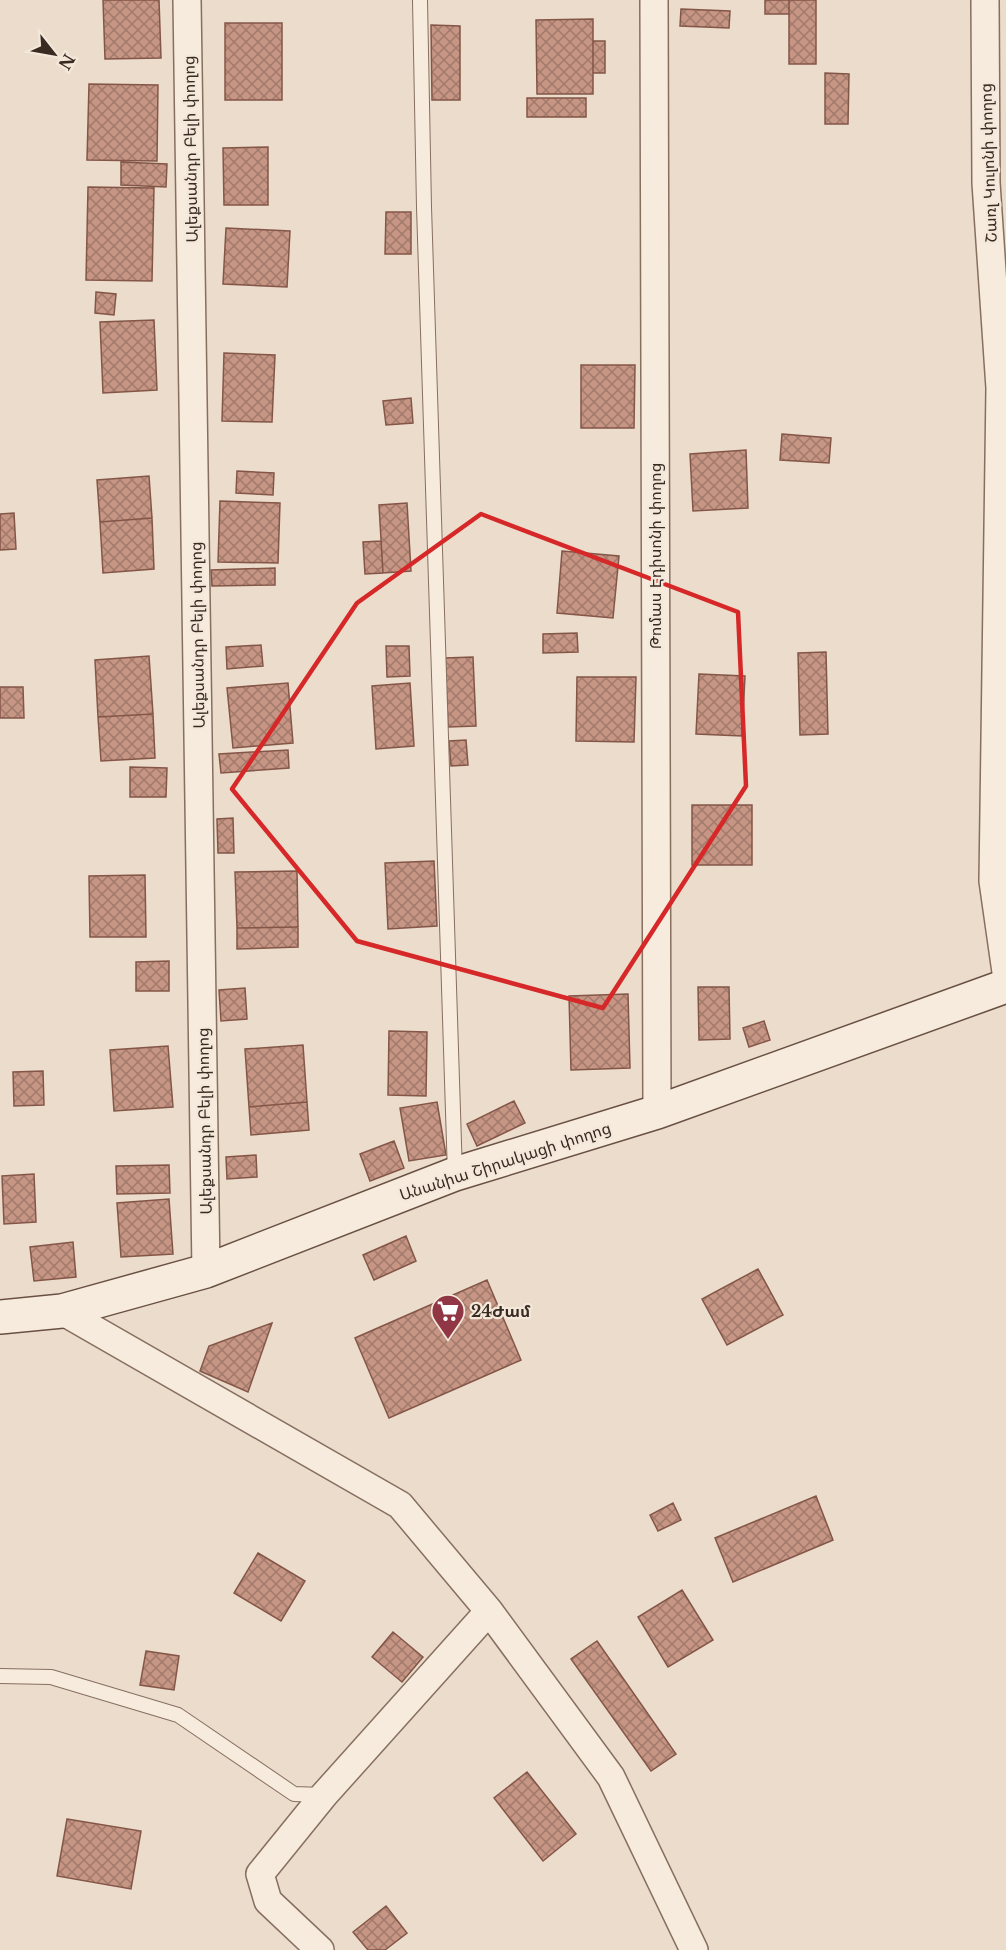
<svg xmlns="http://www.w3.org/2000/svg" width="1006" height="1950" font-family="'Libre Baskerville','Noto Sans Armenian',serif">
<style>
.building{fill:url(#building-cross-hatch);stroke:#845648;stroke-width:1.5}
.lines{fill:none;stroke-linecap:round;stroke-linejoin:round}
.lane-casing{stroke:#876f60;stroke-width:16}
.street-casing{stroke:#876f60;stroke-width:30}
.secondary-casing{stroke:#695043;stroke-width:36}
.lane{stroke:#f6ebdd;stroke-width:14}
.street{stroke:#f6ebdd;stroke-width:27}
.secondary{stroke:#f6ebdd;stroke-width:33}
.marked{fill:none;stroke:#d62828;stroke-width:4.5;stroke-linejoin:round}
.labels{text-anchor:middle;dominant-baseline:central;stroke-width:4.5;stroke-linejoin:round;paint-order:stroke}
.street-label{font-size:16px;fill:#392a22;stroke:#f3e8da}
.poi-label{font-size:16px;font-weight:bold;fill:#392a22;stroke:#f3e8da;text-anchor:start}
</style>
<defs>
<pattern id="building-cross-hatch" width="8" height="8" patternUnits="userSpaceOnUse" patternTransform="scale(1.5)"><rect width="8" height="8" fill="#c69584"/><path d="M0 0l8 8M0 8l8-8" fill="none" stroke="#a27a6c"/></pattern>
</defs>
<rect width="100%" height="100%" fill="#ebdccb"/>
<path class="building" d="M103 0H159L161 58 105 59Z
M765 0H789V14H765Z
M789 0H816V64H789Z
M681 9 730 11 729 28 680 26Z
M593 19V94H537L536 20Z
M225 23H282V100H225Z
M431 25 460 26V100H432Z
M593 41H605V73H593Z
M825 73 849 74 848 124H825Z
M89 84 158 85 157 161 87 160Z
M527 98H586V117H527Z
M268 147V205H224L223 148Z
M121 162 167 164 166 187 121 185Z
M88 187 154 188 152 281 86 280Z
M386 212H411V254H385Z
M226 228 290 231 287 287 223 284Z
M96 292 116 294 114 315 95 313Z
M154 320 157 390 103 393 100 322Z
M224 353 275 355 272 422 222 421Z
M581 365H635L634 428H581Z
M411 398 413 423 386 425 383 401Z
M782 434 831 438 829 463 780 460Z
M746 450 748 508 693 511 690 454Z
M237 471 274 473 273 495 236 493Z
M149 476 152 518 100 522 97 480Z
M220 501 280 503 278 563 218 562Z
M407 503 411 571 383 573 379 505Z
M14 513 16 549 0 550V514Z
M152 518 154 569 103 573 100 522Z
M381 541 383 573 365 574 363 542Z
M562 551 619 556 613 618 557 613Z
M275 568V585L212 586 211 570Z
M577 633 578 652 543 653V634Z
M261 645 263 666 227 669 226 647Z
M386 646H409L410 676 387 677Z
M826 652 828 734 800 735 798 653Z
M149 656 153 714 98 717 95 660Z
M473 657 476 726 448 727 445 658Z
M699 674 745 676 742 736 696 734Z
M577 677H636L634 742 576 741Z
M288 683 293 743 233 748 227 688Z
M410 683 414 746 376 749 372 686Z
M0 687H23L24 718H0Z
M153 714 155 758 101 761 98 717Z
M466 740 468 765 451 766 449 741Z
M288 750 289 768 221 773 219 754Z
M130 767 167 768 166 797H130Z
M692 805H752V865H692Z
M233 818 234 853H218L217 819Z
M434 861 437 926 388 929 385 863Z
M297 871 298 927 237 928 235 872Z
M145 875 146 937H90L89 876Z
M298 927V947L237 949V928Z
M169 961V991H136V962Z
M698 987H729L730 1039 699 1040Z
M245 988 247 1019 221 1021 219 990Z
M628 994 630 1068 571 1070 569 996Z
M764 1021 770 1040 749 1047 743 1028Z
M389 1031 427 1032 426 1096 388 1095Z
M303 1045 307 1102 249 1107 245 1049Z
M168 1046 173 1107 114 1111 110 1050Z
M43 1071 44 1105 14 1106 13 1072Z
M514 1101 525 1123 477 1146 467 1124Z
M307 1102 309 1130 251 1135 249 1107Z
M437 1102 446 1155 409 1161 400 1108Z
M394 1141 404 1168 370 1181 360 1154Z
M256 1155 257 1177 227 1179 226 1157Z
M169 1165 170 1193 117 1194 116 1166Z
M34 1174 36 1222 4 1224 2 1176Z
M169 1199 173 1254 121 1257 117 1203Z
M406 1236 416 1261 374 1280 363 1255Z
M73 1242 76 1277 34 1281 30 1247Z
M758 1269 783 1315 727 1345 702 1299Z
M487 1280 521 1360 389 1418 355 1338Z
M272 1323 248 1392 200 1371 209 1346Z
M816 1496 833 1540 733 1582 715 1538Z
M673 1503 681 1520 658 1531 650 1515Z
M258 1553 305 1581 281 1621 234 1593Z
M682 1590 713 1640 668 1667 638 1617Z
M393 1632 423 1657 402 1682 372 1657Z
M597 1641 676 1754 651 1771 571 1659Z
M146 1651 179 1656 174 1690 140 1685Z
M527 1772 576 1834 543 1861 494 1798Z
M67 1819 141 1831 131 1889 57 1876Z
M386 1906 407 1933 385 1950H368L353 1932Z"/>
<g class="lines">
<defs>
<path id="lane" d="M420 0 424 207 455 1174
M0 1676 51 1677 178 1715 294 1794 324 1795"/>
<path id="street" d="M187 0 206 1271
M654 0 657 1112
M985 0 986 183 1000 388 993 881 1006 972
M62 1311 400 1505 489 1611 611 1777 694 1950
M320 1950 268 1901 260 1874 324 1795 489 1611"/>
<path id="secondary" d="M0 1317 62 1311 206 1271 455 1174 657 1112 1006 986"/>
</defs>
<use href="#lane" class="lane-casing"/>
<use href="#street" class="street-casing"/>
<use href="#secondary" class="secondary-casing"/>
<use href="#lane" class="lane"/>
<use href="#street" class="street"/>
<use href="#secondary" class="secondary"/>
</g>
<path class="marked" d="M481 514 738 612 746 786 603 1008 357 941 232 789 357 603Z"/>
<defs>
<symbol id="supermarket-pin" viewBox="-11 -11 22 30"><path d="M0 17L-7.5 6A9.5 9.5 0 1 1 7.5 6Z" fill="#903645" stroke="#f3e8da"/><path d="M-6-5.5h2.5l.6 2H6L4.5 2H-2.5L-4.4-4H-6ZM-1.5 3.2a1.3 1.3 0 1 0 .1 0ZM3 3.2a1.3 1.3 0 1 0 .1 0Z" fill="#fff"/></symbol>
</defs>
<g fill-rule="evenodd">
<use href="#supermarket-pin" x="429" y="1292" width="38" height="52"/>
</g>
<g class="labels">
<g class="street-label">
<text transform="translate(190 149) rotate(-91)">Ալեքսանդր Բելի փողոց</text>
<text transform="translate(988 163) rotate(-92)">Շառլ Կուլոնի փողոց</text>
<text transform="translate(655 556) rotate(-90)">Թոմաս Էդիսոնի փողոց</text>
<text transform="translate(197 635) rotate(-91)">Ալեքսանդր Բելի փողոց</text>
<text transform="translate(204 1121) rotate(-91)">Ալեքսանդր Բելի փողոց</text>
<text transform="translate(505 1161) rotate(-18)">Անանիա Շիրակացի փողոց</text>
</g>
<g class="poi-label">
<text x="471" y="1311">24Ժամ</text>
</g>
</g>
<g transform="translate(54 54) rotate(121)" stroke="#f3e8da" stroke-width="4.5" paint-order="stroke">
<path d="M0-4.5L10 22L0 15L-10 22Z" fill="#392a22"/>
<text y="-9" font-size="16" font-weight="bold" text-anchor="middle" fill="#392a22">N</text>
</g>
</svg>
